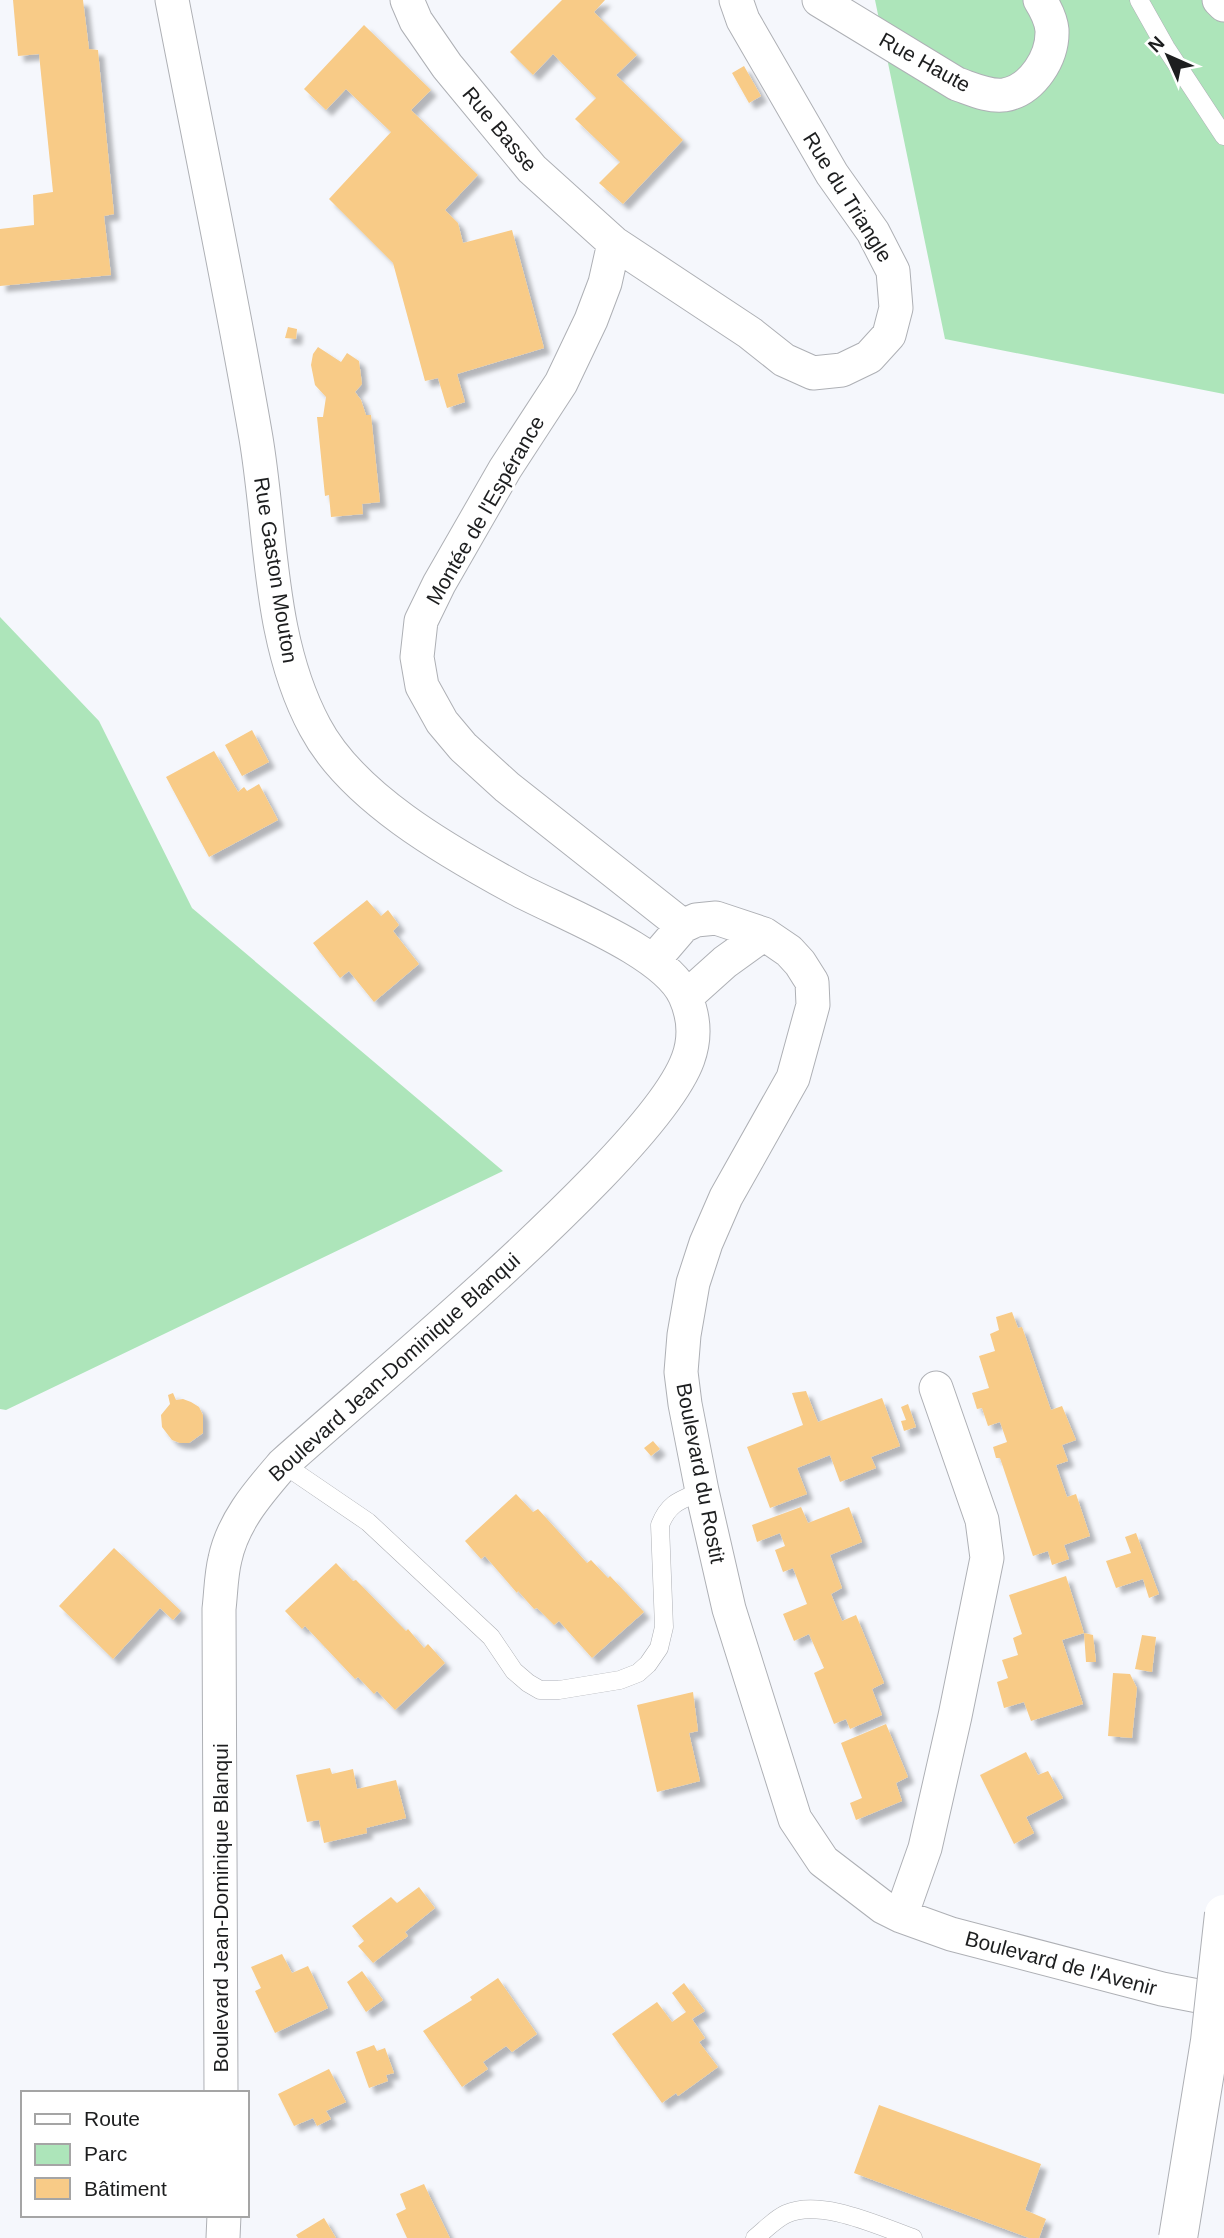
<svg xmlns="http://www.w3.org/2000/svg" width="1224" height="2238" font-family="Arial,sans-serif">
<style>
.green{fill:#ade5ba}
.building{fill:#f8cb87;filter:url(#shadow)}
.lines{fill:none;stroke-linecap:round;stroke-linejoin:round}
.service-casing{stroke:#aeb0b5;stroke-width:19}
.minor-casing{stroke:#aeb0b5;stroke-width:35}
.service{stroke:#fff;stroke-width:18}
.minor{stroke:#fff;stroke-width:33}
.motorway-bridge-casing{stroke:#aeb0b5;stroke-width:40;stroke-linecap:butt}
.motorway-bridge{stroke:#fff;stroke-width:38}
.labels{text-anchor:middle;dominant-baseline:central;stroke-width:6;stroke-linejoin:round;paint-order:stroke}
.street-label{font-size:21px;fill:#1d1e1f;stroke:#fff}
</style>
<defs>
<filter id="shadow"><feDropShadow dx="6" dy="6" stdDeviation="2" flood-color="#0004"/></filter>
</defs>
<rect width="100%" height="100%" fill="#f5f7fc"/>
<path class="green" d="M875 0H1224V394L945 339Z
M0 617 99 721 192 908 503 1171 6 1410 0 1409Z"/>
<path class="building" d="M13 0H83L89 49 98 50 100 72 114 214 104 216 111 275 0 286V229L34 225 33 195 53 192 39 54 18 56Z
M562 0H605L594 12 637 55 616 75 683 140 623 204 599 183 620 162 575 119 596 98 553 54 533 75 510 52Z
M364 25 431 90 411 110 478 175 445 210 458 223 463 243 512 230 544 348 457 374 465 402 447 408 438 378 425 381 393 263 329 199 391 132 346 89 326 110 304 89Z
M744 66 761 96 749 103 732 73Z
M288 327 297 329 296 339 285 338Z
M318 347 341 362 347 353 359 361 362 384 355 392 361 400 366 415H371L380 502 362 504 363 514 331 517 329 495 325 496 317 417H323L326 397 315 385 311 365 313 354Z
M252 730 269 762 242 776 225 745Z
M214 751 238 792 244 787 247 791 259 784 278 820 209 857 166 777Z
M367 900 381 916 388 910 399 925 393 931 419 964 374 1002 349 971 340 978 313 943Z
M1012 1312 1018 1328 1022 1327 1051 1410 1062 1406 1076 1440 1062 1445 1068 1461 1056 1465 1067 1497 1076 1494 1090 1536 1064 1545 1069 1559 1052 1565 1048 1551 1033 1556 1000 1458H996L993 1447 1007 1442 1000 1422 988 1426 982 1408 977 1409 972 1393 989 1388 979 1356 995 1351 990 1334 999 1330 996 1317Z
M806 1391 818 1422 882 1398 900 1446 871 1457 876 1468 840 1482 830 1455 797 1468 807 1494 770 1508 747 1447 803 1425 792 1393Z
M173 1393 176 1400 183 1399 191 1402 199 1407 203 1415V1433L189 1443H180L172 1440 162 1427 161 1415 170 1404 168 1395Z
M908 1404 916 1427 904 1431 901 1421 906 1420 901 1407Z
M653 1441 660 1449 651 1456 644 1448Z
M516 1494 533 1512 538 1509 587 1563 591 1560 608 1578 610 1576 644 1612 592 1658 559 1621 554 1625 537 1608 534 1609 518 1591 517 1593 485 1556 481 1559 465 1541Z
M801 1507 808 1523 849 1507 862 1542 830 1555 842 1588 831 1594 842 1621 856 1615 884 1683 872 1689 882 1715 850 1729 846 1719 834 1724 814 1673 824 1668 809 1634 794 1641 783 1614 807 1604 793 1568 783 1572 775 1550 785 1546 780 1533 757 1542 752 1525Z
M1136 1533 1159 1594 1149 1598 1143 1579 1116 1588 1106 1561 1131 1553 1125 1537Z
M114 1548 181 1611 173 1620 160 1608 113 1659 59 1606Z
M336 1563 353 1581 356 1580 406 1631 408 1629 424 1648 428 1644 445 1663 395 1710 377 1691 374 1694 358 1677 355 1679 305 1626 302 1629 285 1611Z
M1066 1576 1084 1633 1093 1635 1096 1662H1086L1084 1633 1062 1640 1083 1704 1031 1721 1024 1702 1004 1708 997 1682 1008 1678 1002 1660 1018 1655 1013 1638 1022 1634 1009 1595Z
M1142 1635 1156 1637 1152 1672 1135 1669Z
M1113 1673 1130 1674 1137 1688 1132 1738 1108 1736Z
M693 1692 698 1731 689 1733 700 1781 657 1792 637 1705Z
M886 1724 908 1777 896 1783 902 1801 856 1820 850 1803 862 1798 841 1743Z
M1026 1752 1038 1775 1048 1771 1063 1798 1026 1817 1034 1833 1014 1844 980 1775Z
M330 1768 332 1774 353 1769 357 1789 396 1780 406 1818 366 1828 367 1833 324 1843 319 1820 307 1822 296 1775Z
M419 1887 435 1908 405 1932 408 1936 373 1963 358 1946 364 1941 352 1926 391 1897 397 1903Z
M282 1954 292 1973 308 1966 328 2008 275 2033 255 1991 261 1988 251 1967Z
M362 1971 383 2000 366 2012 347 1982Z
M498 1978 537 2034 512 2052 506 2046 483 2062 488 2069 462 2087 423 2031 472 2000 470 1997Z
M684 1983 705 2011 692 2019 705 2038 699 2042 718 2067 678 2096 676 2093 662 2103 612 2034 657 2002 672 2022 686 2012 672 1993Z
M374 2045 377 2051 385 2048 394 2073 386 2075 388 2081 369 2088 356 2052Z
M329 2069 346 2102 326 2111 331 2119 317 2126 313 2118 294 2126 278 2094Z
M879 2105 1041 2164 1025 2210 1046 2219 1039 2238H1029L854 2173Z
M424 2184 430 2197 450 2238H407L396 2214 406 2209 400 2194Z
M324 2218 336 2238H298L296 2235Z"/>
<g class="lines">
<defs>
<path id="service" d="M1139 0 1166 48 1224 136
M283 1464 368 1522 491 1637 514 1671 528 1683 540 1690H559L620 1680 638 1673 648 1664 659 1648 664 1627 660 1525C669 1502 681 1500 702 1491
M755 2238C765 2230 775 2219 786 2214 820 2198 879 2226 913 2238"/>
<path id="minor" d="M172 0C200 146 231 292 256 438 272 534 268 640 315 727 352 797 447 851 515 888 559 912 665 951 685 996 694 1016 696 1037 688 1059 675 1095 626 1148 599 1176 500 1278 389 1370 283 1464 259 1492 233 1521 225 1559 221 1575 221 1592 219 1609L221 2093
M407 0 416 21 447 66 532 169 614 243 750 333 784 360 813 373 842 370 869 357 889 335 896 308 893 271 873 232 832 174 743 20 736 0
M819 0 957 84C972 89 989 97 1004 95 1033 90 1053 57 1052 30 1051 20 1045 8 1040 0
M1219 0 1224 5
M614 243 605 283 591 320 561 383 505 469 439 584 421 621 417 657 422 686 442 722 463 747 507 787 683 926
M653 961 683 926 696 920 716 918 764 934 789 951 800 963 812 982 813 1005 793 1078 726 1197 706 1243 693 1283 684 1335 681 1372 685 1404 702 1491 729 1609 795 1819 823 1861 883 1907 901 1916 951 1934 1162 1989 1224 2001
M686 997 725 962 764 934
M901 1916 925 1848 955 1716 987 1558 982 1520 936 1388
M223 2238 224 2215"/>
</defs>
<use href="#service" class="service-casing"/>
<use href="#minor" class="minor-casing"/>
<use href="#service" class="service"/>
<use href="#minor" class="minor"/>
<defs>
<path id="motorway-bridge" d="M1178 2238 1210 2041 1224 1914"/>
</defs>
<use href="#motorway-bridge" class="motorway-bridge-casing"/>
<use href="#motorway-bridge" class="motorway-bridge"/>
</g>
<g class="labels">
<g class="street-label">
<text transform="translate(925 62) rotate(29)">Rue Haute</text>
<text transform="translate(500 129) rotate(50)">Rue Basse</text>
<text transform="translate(848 197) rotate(58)">Rue du Triangle</text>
<text transform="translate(485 510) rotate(-60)">Montée de l'Espérance</text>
<text transform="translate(276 570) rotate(81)">Rue Gaston Mouton</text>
<text transform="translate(394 1367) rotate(-42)">Boulevard Jean-Dominique Blanqui</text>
<text transform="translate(701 1473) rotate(79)">Boulevard du Rostit</text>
<text transform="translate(220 1908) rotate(-90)">Boulevard Jean-Dominique Blanqui</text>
<text transform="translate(1061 1963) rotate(15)">Boulevard de l'Avenir</text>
</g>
</g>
<rect x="21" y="2091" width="228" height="126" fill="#ffffff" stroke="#a5a5a5" stroke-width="2"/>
<rect x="35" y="2114" width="35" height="10" fill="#ffffff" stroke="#a5a5a5" stroke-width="2"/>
<text x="84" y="2126" font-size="21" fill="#1d1e1f">Route</text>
<rect x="35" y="2144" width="35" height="21" fill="#ade5ba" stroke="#a5a5a5" stroke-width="2"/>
<text x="84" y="2161" font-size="21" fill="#1d1e1f">Parc</text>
<rect x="35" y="2178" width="35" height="21" fill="#f8cb87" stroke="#a5a5a5" stroke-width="2"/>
<text x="84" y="2196" font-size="21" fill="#1d1e1f">Bâtiment</text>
<g transform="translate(1168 56) rotate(315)" stroke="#ffffff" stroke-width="5" paint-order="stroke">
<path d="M0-5L12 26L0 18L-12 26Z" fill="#1d1e1f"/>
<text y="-10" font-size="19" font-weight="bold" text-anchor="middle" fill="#1d1e1f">N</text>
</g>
</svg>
